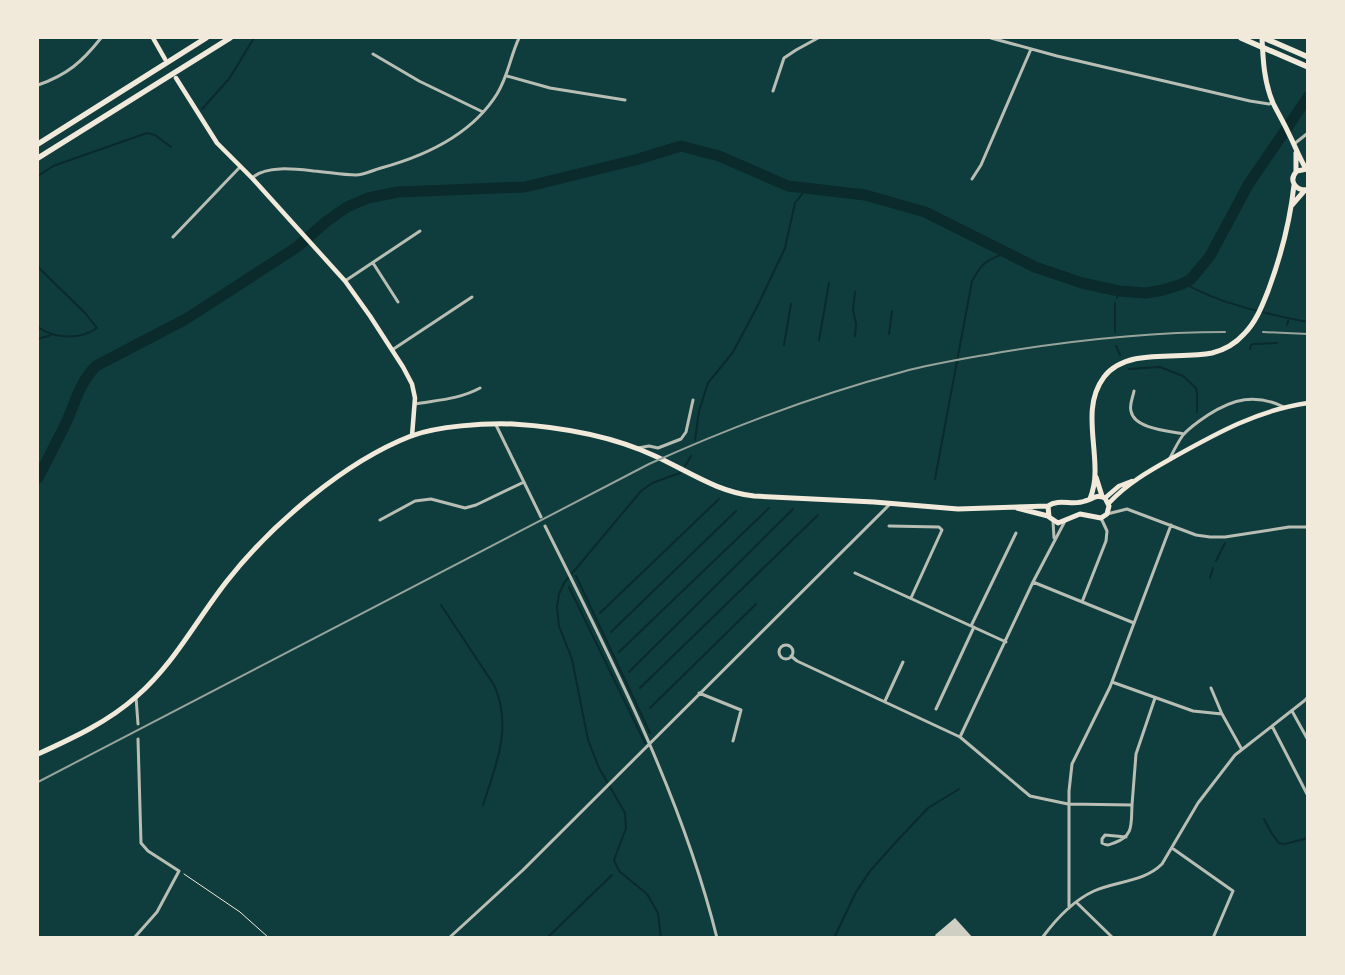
<svg xmlns="http://www.w3.org/2000/svg" width="1345" height="975" font-family="'Noto Serif',serif">
<style>
.lines{fill:none;stroke-linecap:round;stroke-linejoin:round}
.stream{stroke:#0a2a2b;stroke-width:2}
.river{stroke:#0a2a2b;stroke-width:11}
.building{fill:#cfcfc3}
.path{stroke:#f1e9da;stroke-width:1}
.minor{stroke:#b8beb3;stroke-width:3}
.secondary{stroke:#f1e9da;stroke-width:4.5}
.primary{stroke:#f1e9da;stroke-width:5}
.motorway{stroke:#f1e9da;stroke-width:5.5}
.rail{stroke:#97a49c;stroke-width:2}
</style>
<rect width="100%" height="100%" fill="#0f3d3e"/>
<g class="lines">
<path class="stream" d="M202 109 229 79 254 38
M38 176 53 166 147 133 155 135 171 147
M38 267 85 313 97 328C80 340 54 339 38 327
M1184 283C1219 304 1268 314 1308 322
M1117 298 1119 291
M1287 325 1289 318
M1115 332V303
M889 334 892 311
M855 336 856 324 853 310 855 292
M38 339 51 335
M819 340 829 283
M784 345 791 304
M1116 346 1120 355
M1250 349 1251 345 1254 344 1277 343
M1129 369 1160 367 1183 376 1196 388 1197 392V412
M695 440 699 411 708 383 733 352 758 305 785 248 795 203 807 188
M685 466 691 456
M935 479 972 281C982 263 986 260 1006 253
M1216 561 1225 543
M576 576 650 733
M1210 578 1213 568
M569 587 645 743
M441 605 494 685C513 726 496 765 483 805
M600 613 719 499
M611 632 736 511
M619 652 769 508
M629 672 793 509
M640 688 818 515
M650 708 756 604
M1264 819 1272 834 1279 843 1285 844 1308 838
M547 938 612 875
M661 938 658 913 647 894 619 871 614 860 626 828 625 813 599 768 588 740 572 659 559 626 557 607 559 594 564 583 641 491 652 483 680 473
M834 938 856 892 870 871 896 842 928 808 959 789"/>
<path class="river" d="M38 478C47 460 56 443 65 425 75 404 79 383 96 366L186 319 297 247 327 221 347 207 368 198 398 192 525 187 635 160 681 146 719 156 788 186 865 195 925 212 1035 267 1082 283 1119 291 1146 293 1163 290 1182 284 1191 279 1210 256 1248 185 1308 97"/>
</g>
<path class="building" d="M955 918 973 938H937L935 935Z"/>
<g class="lines">
<path class="path" d="M184 874 240 912 269 938"/>
<path class="minor" d="M991 38 1057 56 1250 101 1269 104 1272 103
M373 54 419 81 483 112
M507 76 550 88 625 100
M38 85C67 75 82 62 101 38
M773 91 784 58 796 50 818 38
M1294 144 1308 133
M252 178C266 165 296 169 314 171 328 172 342 175 356 175 364 175 373 170 381 168 425 156 472 134 497 94 509 74 510 57 519 38
M972 179 981 165 1031 49
M173 237 240 167
M373 263 398 302
M345 281 420 231
M392 350 472 297
M1134 391C1133 397 1129 405 1131 411 1134 429 1169 431 1184 434
M415 404C438 400 460 399 480 388
M496 425 541 517
M638 448 649 446 658 448 681 439 686 432 693 400
M1170 458C1174 450 1178 442 1183 435 1190 427 1199 421 1208 415 1233 399 1255 393 1284 407
M1107 514 1127 509 1196 535 1210 537H1225L1289 527H1308
M380 520 415 501 431 499 465 508 476 505 524 482
M1053 521 1054 538
M545 526C611 659 681 793 717 938
M889 526 939 527 942 530 911 598
M855 573 1006 642
M1033 582 1134 623
M1082 602 1106 541 1107 531 1101 518
M971 626 1016 533
M779 652a7 7 0 1 1 14 0a7 7 0 1 1-14 0Z
M791 656 797 661 960 737 1030 796 1068 804 1132 805 1136 754 1155 698
M1112 682 1193 711 1222 714
M1211 688 1222 714 1241 748
M699 693 741 710 733 741
M136 697 138 724
M885 701 903 662
M936 709 974 627
M1292 711 1308 740
M1272 726 1307 794
M960 737 1033 582 1065 521
M1126 837 1105 835 1102 839V843C1107 846 1109 845 1114 843 1134 836 1131 824 1132 805
M1172 848 1233 891 1213 938
M1076 902 1113 938
M1069 908V791L1072 764 1110 687 1171 525
M134 938 157 912 179 871 148 851 141 843 138 739
M449 938 523 870 890 504
M1042 938C1056 919 1072 901 1094 891 1116 881 1144 882 1162 864L1198 803 1235 755 1304 701 1308 697"/>
<path class="secondary" d="M153 38 165 59
M176 78 217 143 252 178 345 281 370 316 403 367 412 384 415 398 412 436
M1105 498 1119 486 1132 481
M1109 503C1127 483 1151 470 1174 457 1217 433 1258 410 1308 403"/>
<path class="primary" d="M1262 38C1263 60 1264 82 1273 103 1278 113 1284 123 1289 134 1295 146 1299 157 1306 169
M1307 169 1297 171C1288 180 1295 191 1308 190
M1296 172V153
M1292 205 1305 190
M1096 477 1102 496
M1090 499C1093 491 1095 481 1095 473 1096 441 1083 405 1104 377 1127 347 1179 360 1212 353 1224 350 1236 343 1244 334 1256 322 1262 306 1268 291 1281 256 1290 222 1294 185
M1017 508 1048 516
M38 754C73 738 108 722 137 696 174 664 197 619 227 581 271 525 344 462 411 436 438 426 484 423 513 424 562 427 610 435 655 456 688 471 717 492 754 496L874 502 958 509 1048 506C1059 498 1073 506 1085 501 1093 499 1096 494 1105 498L1109 506 1107 514 1101 518 1080 514 1058 523 1049 517 1048 506"/>
<path class="motorway" d="M1241 38 1308 67
M1264 38 1308 57
M38 144 206 38
M38 158 230 38"/>
<path class="rail" d="M1263 332 1308 334
M38 782 649 464C731 427 816 395 902 372 935 363 969 358 1002 352 1076 340 1150 332 1225 332"/>
</g>
<rect width="1345" height="975" fill="none" stroke="#f1e9da" stroke-width="78"/>
</svg>
